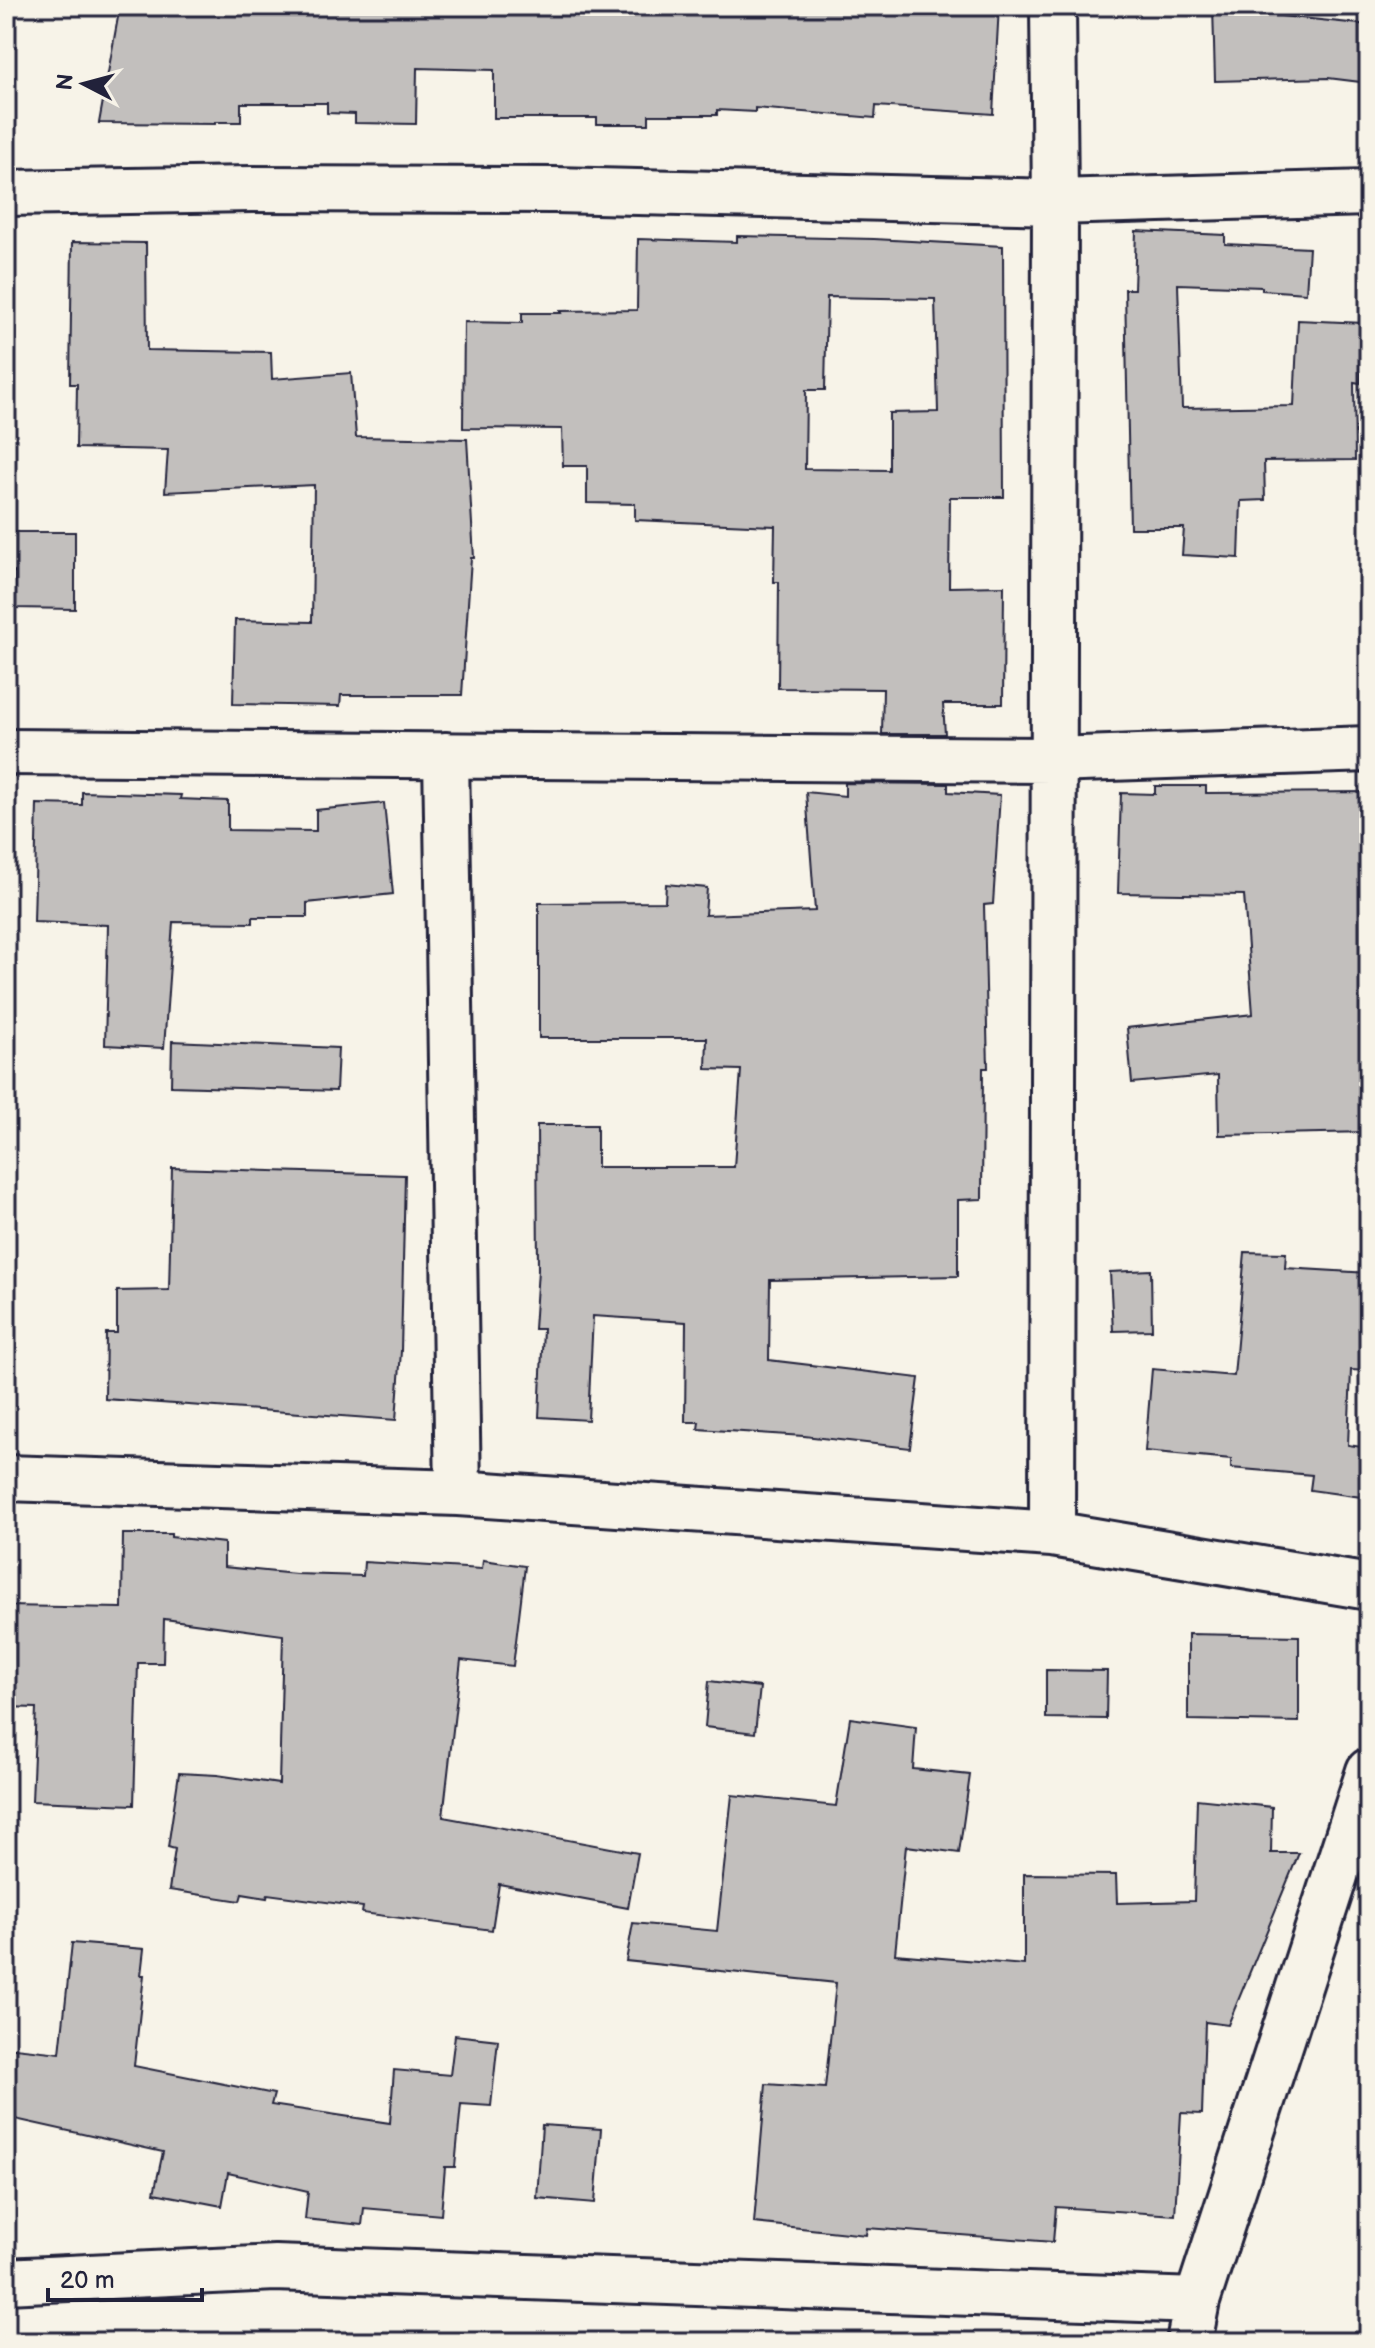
<svg xmlns="http://www.w3.org/2000/svg" width="1375" height="2348" font-family="'Balsamiq Sans',sans-serif">
<style>
.building{fill:#c2bfbd;stroke:#22223b;stroke-width:2;fill-rule:evenodd}
.lines{fill:none;stroke-linecap:round;stroke-linejoin:round}
.street-casing{stroke:#22223b;stroke-width:50}
.street{stroke:#f7f3e8;stroke-width:44}
</style>
<rect width="100%" height="100%" fill="#f7f3e8"/>
<filter id="ink" filterUnits="userSpaceOnUse"><feTurbulence type="fractalNoise" baseFrequency=".0125" numOctaves="2"/><feDisplacementMap in="SourceGraphic" scale="16" xChannelSelector="R" yChannelSelector="G"/><feConvolveMatrix kernelMatrix="1 2 1 2 8 2 1 2 1" color-interpolation-filters="sRGB"/></filter>
<g filter="url(#ink)">
<path class="building" d="M120 6H999L993 114 876 106 875 118 755 108V112L717 110V115H649V124H597V118H494V70L417 68 416 124 355 123V114L327 113V103H241V122H215V124L99 123Z
M1213 6H1272V15L1369 25V83L1328 78 1215 81Z
M1136 231 1225 235V244L1309 248 1306 293 1262 290V287L1178 284 1182 408 1294 406 1298 320 1364 323 1360 383 1354 382 1355 460 1264 461 1265 500 1241 501 1239 558 1182 555 1184 528H1130L1125 289H1134Z
M737 236 874 239 1003 246 1004 497H950L949 587 1004 586 1003 704H943L945 734H882L883 689 778 688 779 582H774L775 526 635 520V504L587 503V466H563L562 429 463 428 464 322 522 323V313H561L560 311 637 310 638 239 737 242ZM827 297 935 299 938 412 889 413V470L805 469 806 390H825Z
M72 242 146 243 147 350 271 352 272 379 351 373 356 437 467 439 474 558H471L462 695H341L340 706 233 704 235 620 312 622 314 485 165 492 168 450 76 448 77 384H70Z
M6 532H75V609L14 608 15 572H6Z
M845 783 948 784V792L1000 795 993 904 984 905 988 1068H983L982 1199 958 1200V1276L770 1280 769 1360 919 1378 910 1448 804 1436 698 1429 699 1422H685L686 1322 593 1316 588 1420 539 1417 543 1329H534L538 1270 537 1125H597V1167H734L741 1070 706 1069 707 1038H539V903L665 902 666 884 707 888 705 915 815 911 806 792 845 796Z
M1155 786H1206V793L1369 792V1132L1219 1135 1218 1075 1132 1083 1127 1028 1253 1014 1244 895 1118 893 1121 793 1155 794Z
M82 792 181 795 180 799 228 801V830L316 831V810L384 803 393 894 307 903V917H253V923L173 922 164 1048 105 1045 108 925 34 922 37 804 82 805Z
M172 1041 338 1048 336 1091 171 1086Z
M172 1168 405 1175 401 1351 396 1420 105 1399 106 1333H117V1291L169 1290Z
M1245 1252 1286 1253 1285 1268 1369 1273V1371L1351 1370 1348 1445 1369 1448V1498L1310 1490 1312 1475 1231 1468V1459L1145 1451 1152 1369 1234 1376Z
M1151 1270 1152 1330 1113 1331 1110 1272Z
M123 1534H171V1537L224 1543V1567L296 1574 363 1576 364 1562 482 1569 483 1560 525 1566 513 1666 461 1660 443 1817 638 1853 628 1908 499 1884 492 1930 362 1913 363 1907 268 1894 267 1898 242 1894 240 1901 169 1890 175 1849 168 1847 179 1773 217 1775 279 1784 283 1635 164 1619 163 1663H138L134 1805 32 1801 36 1708 6 1707V1606L122 1608Z
M1188 1634 1299 1636V1722L1188 1720Z
M1046 1670 1107 1671 1106 1719 1046 1718Z
M709 1681 760 1687 755 1733 705 1727Z
M850 1718 916 1727 913 1769 970 1775 959 1853 906 1846 895 1954 1024 1965V1874L1116 1875 1117 1903 1194 1901 1197 1799 1272 1807 1271 1853H1299L1228 2025 1205 2022 1202 2114 1181 2113 1175 2215 1056 2207 1053 2242 867 2228 866 2235 754 2223 766 2084 825 2088 836 1983 626 1961 633 1923 717 1931 732 1795 836 1806Z
M72 1943 144 1949 141 1975H144L134 2066 274 2094 271 2105 390 2123 394 2070 450 2075 455 2035 498 2040 491 2106 461 2104 455 2167H445L441 2215 364 2208 362 2225 305 2219 308 2191 228 2173 222 2206 154 2193 163 2152 6 2117V2047L60 2053Z
M542 2125 601 2129 595 2203 537 2198Z"/>
<g class="lines">
<defs>
<path id="street" d="M6 193 252 189 554 190 1055 202 1053 6
M6 752 1053 760 1369 749
M446 755 458 1493
M6 1478 458 1493 1052 1534 1369 1587
M1052 1534 1055 202 1369 193
M6 2281 275 2268 1197 2301
M1189 2342 1197 2301 1369 1771"/>
</defs>
<use href="#street" class="street-casing"/>
<use href="#street" class="street"/>
</g>
</g>
<rect width="1375" height="2348" fill="none" stroke="#f7f3e8" stroke-width="32"/>
<rect x="16" y="16" width="1343" height="2316" fill="none" stroke="#22223b" stroke-width="3" filter="url(#ink)"/>
<g transform="translate(84 84) rotate(276)" stroke="#f7f3e8" stroke-width="6" paint-order="stroke">
<path d="M0-6L14 30L0 20L-14 30Z" fill="#22223b"/>
<text y="-12" font-size="22" font-weight="bold" text-anchor="middle" fill="#22223b">N</text>
</g>
<path d="M48 2288v12h154v-12" fill="none" stroke="#22223b" stroke-width="4"/>
<text x="60" y="2288" font-size="24" fill="#22223b" stroke="#f7f3e8" stroke-width="6" paint-order="stroke">20 m</text>
</svg>
